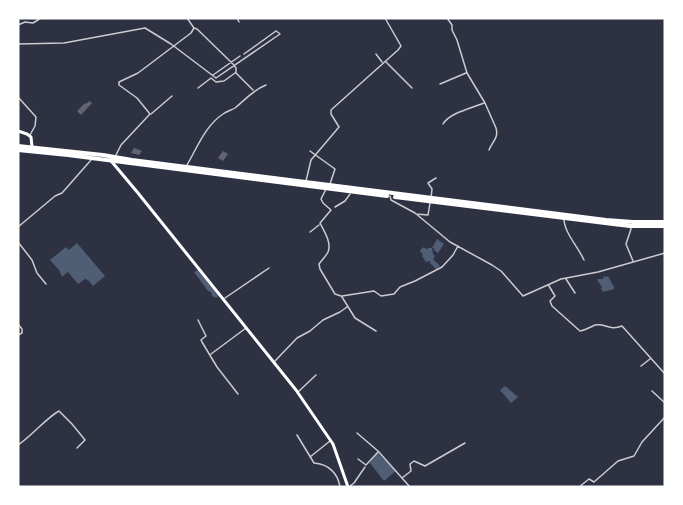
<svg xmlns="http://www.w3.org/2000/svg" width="683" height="505" font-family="'Open Sans',sans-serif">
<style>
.water{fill:#4f5d75}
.building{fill:#626471}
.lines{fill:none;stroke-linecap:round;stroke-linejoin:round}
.minor{stroke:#caccd0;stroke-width:1.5}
.secondary{stroke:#fff;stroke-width:3}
.trunk{stroke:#fff;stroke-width:4}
</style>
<rect width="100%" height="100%" fill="#2d3142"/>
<path class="water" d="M437 239 444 244 438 253 434 250 435 249 432 248 433 254 435 256 433 259 440 266 436 269 430 263V261L426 262 422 256 423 254 420 252 421 249 424 247 426 249 429 248H432Z
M77 243 105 276 93 286 88 280 85 279 78 284 68 272 62 277 59 270 50 260 66 247 69 250Z
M198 270 217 294 218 297 216 298 212 296 211 292 208 291 194 272Z
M604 276 606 277 608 276 614 287V289L603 292 601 289 602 287 597 280 598 279H603Z
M505 386 518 397 511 403 500 390Z
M377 452 396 471 384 481 370 463Z"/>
<path class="building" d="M89 101 92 103 81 115 77 111 85 103 86 104Z
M134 148 142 151 139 155 131 153Z
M223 151 228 154 223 161 218 158Z"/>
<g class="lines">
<path class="minor" d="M237 18 239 22
M447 18 452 25V30L457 40 467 73 485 103 496 128C499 138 492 142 489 150
M18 25 25 22 33 23 41 18
M194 28 197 29 233 64 236 68V73L253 90
M18 44 64 43 145 28 171 44 216 78 280 34
M244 54 276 31 279 33
M376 54 382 62
M386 62 412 88
M213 75 240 56
M440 84 466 73
M198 88 211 78 216 82 224 81 235 73
M18 97 36 117 35 126 30 135
M151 114 172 96
M443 124C449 113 472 108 484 103
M310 151 335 169 330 184
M116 155 121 145 150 114 137 98 119 85V82L138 73 191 33 194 28 187 18
M187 165C197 148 205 126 223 114 227 111 232 110 235 108 246 99 253 90 266 85
M306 181 311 160 339 127 331 114V110L398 50 401 46 385 18
M326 189 321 199 323 203 331 210 320 223C324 231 332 243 328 252 326 256 322 260 319 264L320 269 335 294 341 296
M390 196 391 200 415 213 450 242 492 265 501 271 523 296 561 279 598 272 665 253
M431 198 432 189 428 183 436 178
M335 207 345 201 350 194
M416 214 428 215 430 203
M564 219C564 232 578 247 584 260
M18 227 55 196 62 193 91 160
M630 227 631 229 626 244 633 261
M310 232 319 225
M18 242 32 260 37 273 46 284
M566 279 575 293
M549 286 555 296 550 301 552 306 580 331C586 330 590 327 595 325 606 323 609 331 622 326L665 374
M342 296 374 291 381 296 394 294 400 287 415 281 442 267 453 255 458 246
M342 297 355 318 376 331
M225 298 269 268
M198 320 206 336 201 340 202 342 217 367 238 394
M18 324 22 329V333L18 335
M211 354 246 328
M275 361 297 338 310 331 323 320 340 312 347 307
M641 366 650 359
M652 391 665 403
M298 392 316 375
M357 433 378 451 410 487
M297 435 314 463C328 464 338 473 340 487
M18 445C32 436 46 418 59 411L72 424 85 440 77 448
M310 457 330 441
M358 459 366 465 378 452
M402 478 411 471 410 464 414 461 425 466 465 443
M350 486 354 483 365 467
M579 487 589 479 594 482 618 461 634 456 642 442 665 417"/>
<path class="secondary" d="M18 131 27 134 31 137 32 147
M112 162 138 193 296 390 333 444 348 487"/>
<path class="trunk" d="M18 146 103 155 132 160 606 220 633 222H665
M18 150 68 155 387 196
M395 197 613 224 630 226H665"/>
</g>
<rect width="683" height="505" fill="none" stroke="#ffffff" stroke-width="39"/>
</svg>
